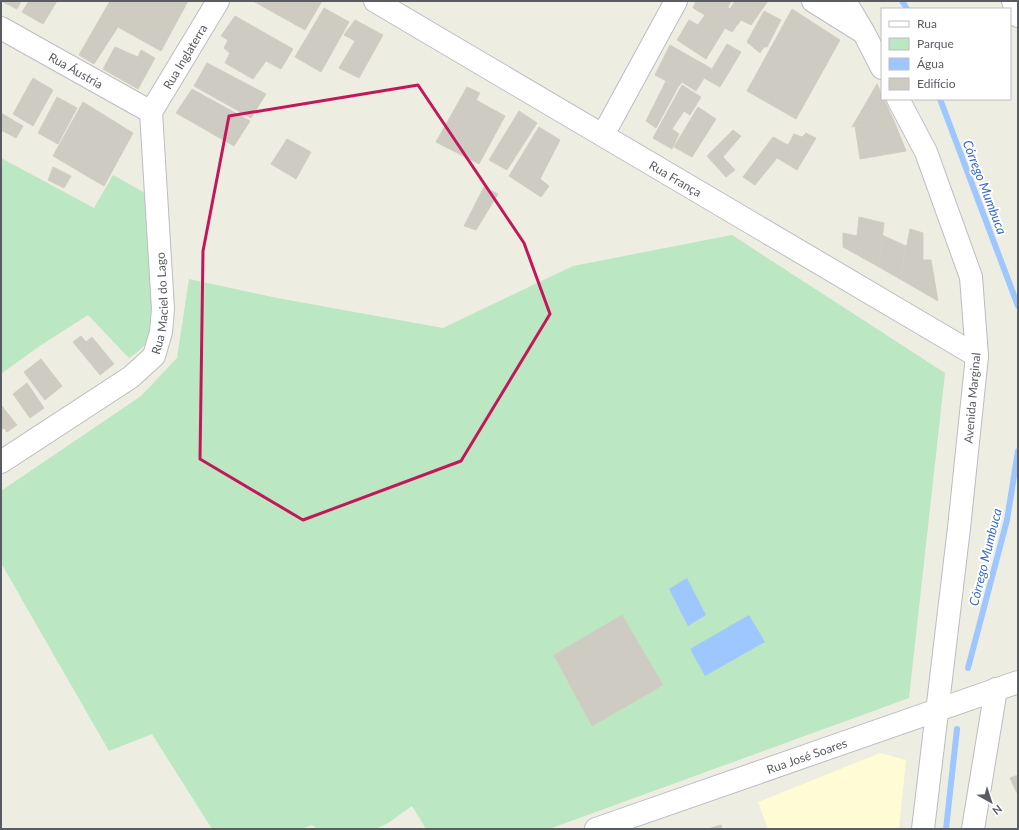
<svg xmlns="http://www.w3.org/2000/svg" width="1019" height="830" font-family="Lato,sans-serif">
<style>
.commercial{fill:#fffbd4}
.green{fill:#bbe7c2}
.water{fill:#9fc7ff}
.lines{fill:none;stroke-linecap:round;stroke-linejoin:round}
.stream{stroke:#9fc7ff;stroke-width:6}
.building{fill:#cdcbc2;stroke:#d2cfbf}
.street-casing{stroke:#bbbdc3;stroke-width:24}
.street{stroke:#fff;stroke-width:22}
.marked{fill:none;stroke:#c2185b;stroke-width:3;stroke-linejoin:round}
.labels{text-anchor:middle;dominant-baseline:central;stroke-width:4;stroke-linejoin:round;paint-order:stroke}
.street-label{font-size:12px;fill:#595c63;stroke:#fff}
.water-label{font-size:13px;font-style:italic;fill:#3b6bc9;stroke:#fff}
</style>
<rect width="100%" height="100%" fill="#edede1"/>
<path class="commercial" d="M880 753 906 760 899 829H768L758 802Z"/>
<path class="green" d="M1 158 94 208 113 175 145 193C148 231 151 268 151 305 151 316 153 328 148 339 144 348 136 353 129 358L88 315 38 347 1 374Z
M732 235 945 373 909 698 549 829H426L412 806 388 823 376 829H318L312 825 301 829H212L152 734 109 751 1 563V491L141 396 177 358 189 279 277 298 443 328 573 266Z"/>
<path class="water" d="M687 578 706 615 688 626 669 589Z
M749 615 765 642 705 676 690 649Z"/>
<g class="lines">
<path class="stream" d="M902 1 907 9
M940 99 1018 306
M968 668 1007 520 1018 451
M946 829 957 729"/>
</g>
<path class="building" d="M1 1H21L17 9Z
M29 1H57L43 24 22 12Z
M110 1H188L161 51 118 27 94 64 79 55Z
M253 1H322L305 30Z
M696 1H731L728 7 730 9 735 1H768L751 25 741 20 732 32 725 28 706 59 677 40 689 20 698 25 705 15 693 8Z
M324 8 349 22 321 72 295 57Z
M792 9 840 40 796 119 747 91Z
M764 11 781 20 767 47H764L760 53 747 42Z
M235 16 293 49 281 69 266 61 253 79 225 63 230 53 224 48 228 40 221 36Z
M355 20 383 35 359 78 339 68 355 41 344 35Z
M727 44 741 52 720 87 704 78 696 91 682 82 678 87 655 75 670 45 712 69Z
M115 47 138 57 141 50 155 58 138 89 103 69Z
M207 63 266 94 251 118 194 86Z
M33 78 53 90 33 126 13 114Z
M666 81 678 87 656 128 646 121Z
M877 84 882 95V99H884L894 121 852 127Z
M682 85 701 97 690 115 684 111 672 129 679 134 672 149 653 138Z
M467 87 480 93 476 100 505 116 479 164 436 142Z
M192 89 250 121 234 146 176 113Z
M57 97 77 108 58 144 38 133Z
M83 102 133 133 104 186 53 156Z
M698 107 716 119 692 157 674 147Z
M519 111 537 123 507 170 489 160Z
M1 113 23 126 16 138 1 130Z
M894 121 906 151 860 159 855 126Z
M539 127 560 140 540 179 549 186 541 197 509 176Z
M733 130 741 136 723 157 735 170 726 177 707 156Z
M806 133 816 138 797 170 777 158 755 185 743 177 773 137 788 145 794 134 802 137Z
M287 139 311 152 296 179 271 164Z
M53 167 71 176 64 188 48 180Z
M484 187 498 194 476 230 464 226Z
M859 217 884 223 879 267 843 247V233L857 236Z
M910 229 923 233V260H931L938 301 900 279Z
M882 235 906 246 900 279 879 267Z
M81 336 86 342 92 337 114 364 100 375 73 342Z
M41 359 62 386 45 400 24 372Z
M27 383 44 408 30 418 13 394Z
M1 405 17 425 7 432 4 428 1 430Z
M622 615 663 685 592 726 554 655Z
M1018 775V795L1010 778Z
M721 825 722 829H708Z"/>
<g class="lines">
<defs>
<g id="street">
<path id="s1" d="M375 1 977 356"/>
<path d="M813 1 861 31"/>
<path d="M845 1 864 33 882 68"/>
<path d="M1013 1 1018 16"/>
<path id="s2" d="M1 28 151 112"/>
<path d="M898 99 926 152 971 277 977 356 959 528 923 829"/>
<path id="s3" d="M151 112 218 1"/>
<path d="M603 135 676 1"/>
<path id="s4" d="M1 462 131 377 154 356 161 332 163 309 151 112"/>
<path id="s5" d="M596 829 1018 682"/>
<path d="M973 829 996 689"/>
</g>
</defs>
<use href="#street" class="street-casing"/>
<use href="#street" class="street"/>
</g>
<path class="marked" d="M418 85 524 243 550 314 461 461 303 520 200 459 203 251 229 116Z"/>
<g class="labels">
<g class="street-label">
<text stroke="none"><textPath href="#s3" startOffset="65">Rua Inglaterra</textPath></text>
<text stroke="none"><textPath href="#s2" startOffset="86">Rua Áustria</textPath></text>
<text stroke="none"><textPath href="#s1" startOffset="349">Rua França</textPath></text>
<text stroke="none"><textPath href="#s4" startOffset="240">Rua Maciel do Lago</textPath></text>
<text transform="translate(972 398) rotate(-85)">Avenida Marginal</text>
<text stroke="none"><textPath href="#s5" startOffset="223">Rua José Soares</textPath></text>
</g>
<g class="water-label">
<text transform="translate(985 187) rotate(69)">Córrego Mumbuca</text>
<text transform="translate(985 557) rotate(-76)">Córrego Mumbuca</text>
</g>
</g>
<rect width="1019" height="830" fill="none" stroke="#595c63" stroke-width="4"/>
<rect x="881" y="8" width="130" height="92" fill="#ffffff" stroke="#bdbec1"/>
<rect x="889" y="21" width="20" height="6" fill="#ffffff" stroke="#bdbec1"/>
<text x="917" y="28" font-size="12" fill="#595c63">Rua</text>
<rect x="889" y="38" width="20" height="12" fill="#bbe7c2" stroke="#bdbec1"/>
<text x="917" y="48" font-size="12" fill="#595c63">Parque</text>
<rect x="889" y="58" width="20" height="12" fill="#9fc7ff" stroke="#bdbec1"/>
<text x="917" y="68" font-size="12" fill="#595c63">Água</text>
<rect x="889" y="78" width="20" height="12" fill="#cdcbc2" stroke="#bdbec1"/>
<text x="917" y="88" font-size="12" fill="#595c63">Edifício</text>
<g transform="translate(991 802) rotate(141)" stroke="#ffffff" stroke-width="3" paint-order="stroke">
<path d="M0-3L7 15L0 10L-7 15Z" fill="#595c63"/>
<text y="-6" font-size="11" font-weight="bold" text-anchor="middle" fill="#595c63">N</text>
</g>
</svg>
